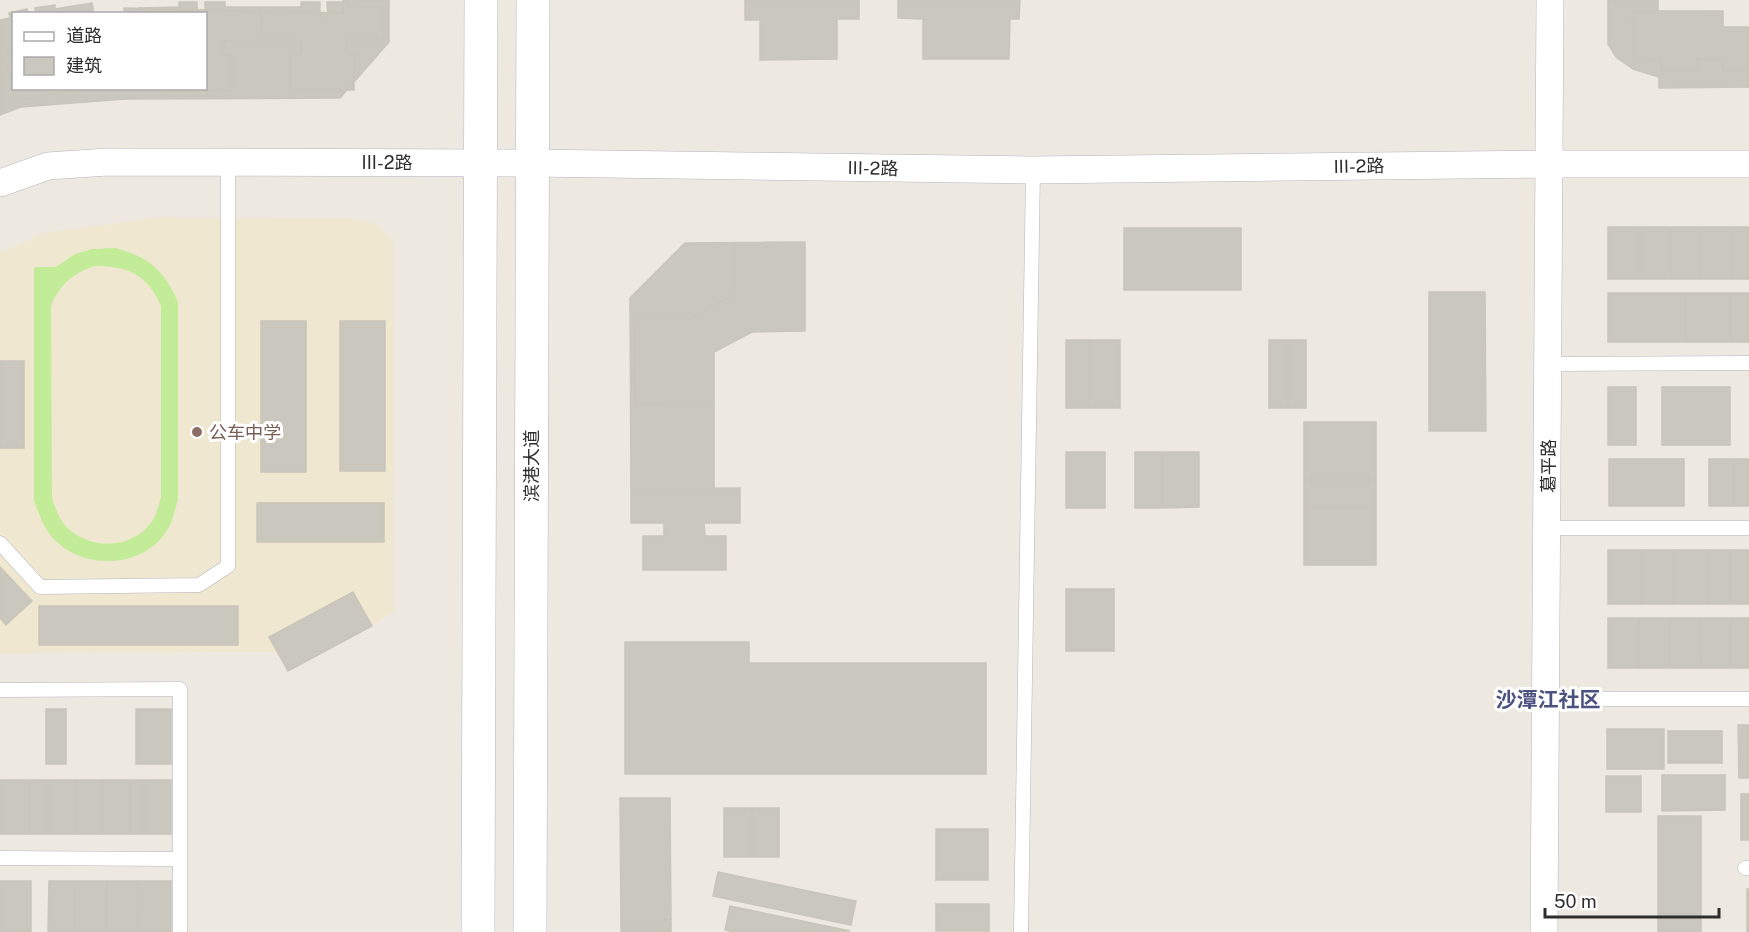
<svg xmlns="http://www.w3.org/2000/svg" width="1749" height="932" font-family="'Public Sans','Noto Sans SC',sans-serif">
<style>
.education{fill:#f0e7d0}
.pitch{fill:#c3ec98;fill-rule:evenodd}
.building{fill:#cac7be;stroke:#cac5b9;stroke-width:1.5}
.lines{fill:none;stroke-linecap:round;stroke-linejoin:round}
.service-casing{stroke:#b3b5c0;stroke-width:15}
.minor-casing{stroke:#b3b5c0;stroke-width:28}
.secondary-casing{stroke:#b3b5c0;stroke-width:34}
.service{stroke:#fff;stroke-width:14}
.minor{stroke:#fff;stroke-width:27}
.secondary{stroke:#fff;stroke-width:33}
.education-dot{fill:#8d6e63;stroke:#fff;stroke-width:2}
.labels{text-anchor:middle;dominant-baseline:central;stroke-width:6;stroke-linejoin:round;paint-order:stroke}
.street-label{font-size:18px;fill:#2d2d2d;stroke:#fff}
.education-label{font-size:18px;fill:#785e54;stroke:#fff;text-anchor:start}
.quarter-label{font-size:21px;font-weight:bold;fill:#4c527f;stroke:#fff}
</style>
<rect width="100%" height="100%" fill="#eee9e0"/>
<path class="education" d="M155 218 353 219 376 224 394 241V611L372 626 288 671 277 652 0 653V253L44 233Z"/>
<path class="pitch" d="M115 248C149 257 164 270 178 302V500C175 509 173 519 169 527 148 567 87 572 56 541 44 530 40 516 34 501V267H56L75 254 92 249ZM95 266C128 266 147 274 161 306V497C159 504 157 513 153 520 135 548 94 551 70 530 60 522 56 510 52 498L51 306C59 285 73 273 95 266Z"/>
<path class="building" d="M343 0H389V42L340 98 125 99 21 107 0 115V54L14 51V88H206V14H124V8L343 13Z
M745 0H859V19H837V59L760 60V20H745Z
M898 0H1020L1019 19H1010L1009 59H923V19L898 18Z
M1608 0H1658V11H1723V27H1749V87L1659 88V77L1633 69 1616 57 1608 44Z
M179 2H197V14H139V8L179 7Z
M205 2H225V7H261L262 40 224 41V55H232V90L168 91V88H206Z
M301 2H320V17H328L327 2H347V7L384 6V40H346V54H354V90H291V55H301V40H262L261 7H301Z
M92 3 94 14H36L35 8 55 5V9Z
M27 9 28 14H14V51L0 54V20L10 18 9 13Z
M1723 11V27H1749V70H1723V59H1697V70H1661V59L1633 60 1632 12Z
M8 66H14V88H76L77 90 15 101Z
M1608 227H1640V279H1608Z
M1640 227H1671V279H1640Z
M1671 227H1700V279H1671Z
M1700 227H1732V279H1700Z
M1732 227H1749V279H1732Z
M1124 228H1241V290H1124Z
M805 242V331L752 332 714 352V488L631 489 630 298 685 243Z
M805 242V331L752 332 714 352V404L635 405 634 319H689L735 294V243Z
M1429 292H1485L1486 431H1429Z
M1608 293H1686V342H1608Z
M1686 293H1731V342H1686Z
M1731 293H1749V342H1731Z
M261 321H306V472H261Z
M340 321H385V471H340Z
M1066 340H1089V408H1066Z
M1089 340H1120V408H1089Z
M1269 340H1288V408H1269Z
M1288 340H1306V408H1288Z
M0 361H24V448H0Z
M1608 387H1636V445H1608Z
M1662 387H1730V445H1662Z
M1304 422H1376V480H1304Z
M1066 452H1105V508H1066Z
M1135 452H1163V508H1135Z
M1163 452H1199V507L1163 508Z
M1609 459H1684V506H1609Z
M1709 459H1733V506H1709Z
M1733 459H1749V506H1733Z
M1304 480H1376V507H1304Z
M740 488V523H704L705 536H726V570H643V536H664V523H631V489Z
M257 503H384V542H257Z
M1304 507H1376V565H1304Z
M1608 550H1641V604H1608Z
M1641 550H1673V604H1641Z
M1673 550H1708V604H1673Z
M1708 550H1731V604H1708Z
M1731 550H1749V604H1731Z
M0 567 32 601 6 625 0 618Z
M1066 589H1114V651H1066Z
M353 592 372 626 288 671 269 637Z
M39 606H238V645H39Z
M1608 618H1639V668H1608Z
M1639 618H1670V668H1639Z
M1670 618H1700L1701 668H1670Z
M1700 618H1731V668H1701Z
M1731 618H1749V668H1731Z
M625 642H749V663H986V774H625Z
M46 709H66V764H46Z
M136 709H171V764H136Z
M1738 725H1749V778H1739Z
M1607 729H1664V769H1607Z
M1668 731H1722V763H1668Z
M1662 775H1725V810L1662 811Z
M1606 776H1641V812H1606Z
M0 780H30V834H0Z
M30 780H48V834H30Z
M48 780H76V834H48Z
M76 780H103V834H76Z
M103 780H131V834H103Z
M131 780H144V834H131Z
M144 780H171V834H144Z
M1741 794H1749V840H1741Z
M620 798H670L671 920 621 921Z
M724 808H752V857H724Z
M752 808H779V857H752Z
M1658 816H1701V932H1658Z
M936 829H988V880H936Z
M718 872 856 901 851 925 713 896Z
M0 881H31V932H0Z
M49 881H74V932H48Z
M74 881H107V932H74Z
M107 881H138L137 932H107Z
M138 881H171V932H137Z
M1747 889H1749V932H1747Z
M936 904H989V931H936Z
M730 906 850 931 735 932 725 930Z
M671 920V932H621V921Z"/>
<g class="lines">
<defs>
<path id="service" d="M1548 364 1749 363
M1547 528H1749
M0 543 40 587 199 585 228 566V162
M0 690 180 689V932
M1546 699H1749
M0 858 180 859
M1745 868H1749
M1021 932 1033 170"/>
<path id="minor" d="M0 183 48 166 107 162 532 163 1033 170 1550 164H1749
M1544 932 1550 0"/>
<path id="secondary" d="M478 932 481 0
M530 932 533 0"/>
</defs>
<use href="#service" class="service-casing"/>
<use href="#minor" class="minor-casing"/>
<use href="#secondary" class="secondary-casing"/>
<use href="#service" class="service"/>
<use href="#minor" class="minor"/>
<use href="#secondary" class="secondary"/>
</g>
<circle class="education-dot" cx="197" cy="432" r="6"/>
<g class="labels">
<g class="street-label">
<text x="387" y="162">III-2路</text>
<text transform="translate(1359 166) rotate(-1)">III-2路</text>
<text transform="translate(873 168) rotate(1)">III-2路</text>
<text transform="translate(531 466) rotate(-90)">滨港大道</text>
<text transform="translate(1548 466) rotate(-90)">葛平路</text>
</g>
<g class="education-label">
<text x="209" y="432">公车中学</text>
</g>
<g class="quarter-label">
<text x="1548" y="699">沙潭江社区</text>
</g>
</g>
<rect x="12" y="12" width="195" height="78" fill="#ffffff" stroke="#ababab" stroke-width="1.5"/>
<rect x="24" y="32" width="30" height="9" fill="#ffffff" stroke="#ababab" stroke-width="1.5"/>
<text x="66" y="42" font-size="18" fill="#2d2d2d">道路</text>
<rect x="24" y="57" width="30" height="18" fill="#cac7be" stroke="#ababab" stroke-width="1.5"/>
<text x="66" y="72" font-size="18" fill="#2d2d2d">建筑</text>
<path d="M1545 908v9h174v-9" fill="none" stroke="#2d2d2d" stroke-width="3"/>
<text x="1554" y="908" font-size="18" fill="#2d2d2d" stroke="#ffffff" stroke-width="4.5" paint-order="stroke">50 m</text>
</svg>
